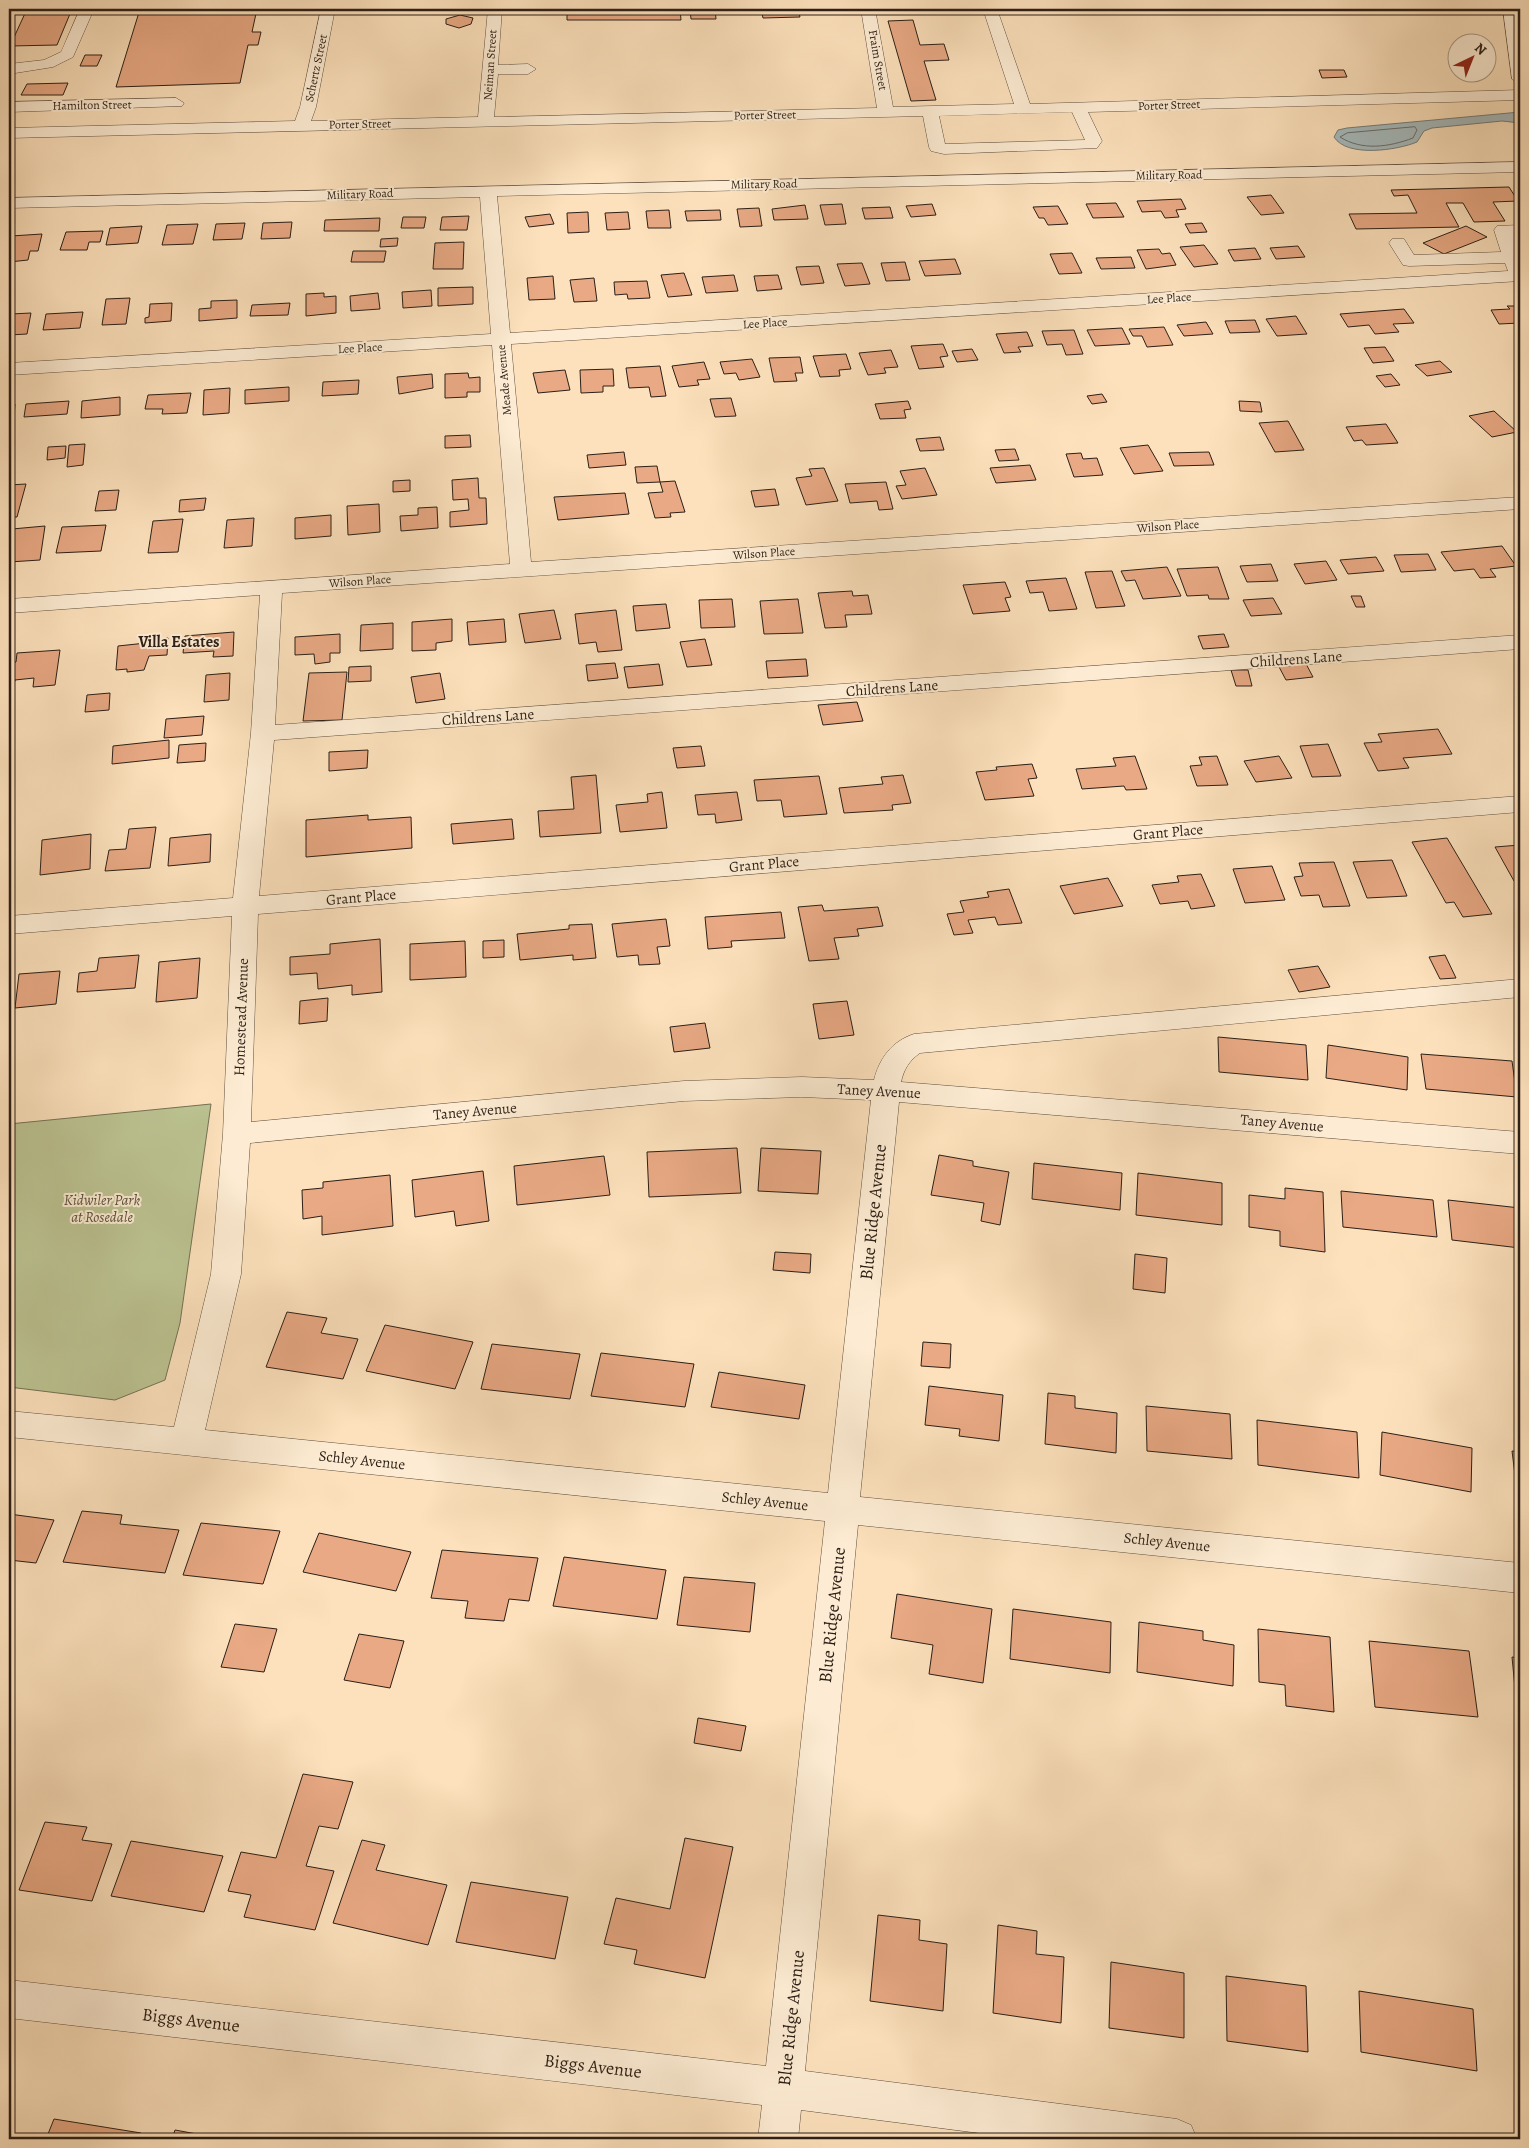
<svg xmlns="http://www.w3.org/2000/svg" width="1529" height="2148" font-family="Alegreya,serif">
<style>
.green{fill:#bcc392;stroke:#747154}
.water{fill:#a5babd;stroke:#757c7a}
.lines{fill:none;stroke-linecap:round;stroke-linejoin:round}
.shore{stroke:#686c6a;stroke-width:1}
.building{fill:#e8a984;stroke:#2c1f16}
.minor-casing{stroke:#605040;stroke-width:1}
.minor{fill:#fdecd3;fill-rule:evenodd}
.labels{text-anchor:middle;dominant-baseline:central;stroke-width:4;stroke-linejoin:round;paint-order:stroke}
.far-street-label{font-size:12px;fill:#2c1f16;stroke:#fdecd3}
.street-label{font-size:15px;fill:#2c1f16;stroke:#fdecd3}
.park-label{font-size:15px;font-style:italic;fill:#57503b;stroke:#fdecd3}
.neighbourhood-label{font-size:16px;font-weight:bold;fill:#2c1f16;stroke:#fdecd3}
.near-street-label{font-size:18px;fill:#2c1f16;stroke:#fdecd3}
</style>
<rect width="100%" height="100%" fill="#fce1bc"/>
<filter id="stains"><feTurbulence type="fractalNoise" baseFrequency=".004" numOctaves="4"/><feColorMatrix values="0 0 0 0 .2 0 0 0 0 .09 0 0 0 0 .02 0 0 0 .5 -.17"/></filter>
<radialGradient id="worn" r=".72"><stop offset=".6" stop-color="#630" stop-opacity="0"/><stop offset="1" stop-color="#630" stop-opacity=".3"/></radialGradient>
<path class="green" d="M211 1104 180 1323 165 1380 115 1400 9 1387V1124Z"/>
<path class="water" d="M1520 112V123L1502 121 1432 128 1424 131 1417 142C1398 150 1347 158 1334 137L1338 130 1347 128Z"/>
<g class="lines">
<path class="shore" d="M1415 127 1417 130 1413 138C1389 147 1362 151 1340 137L1347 133Z"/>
</g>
<path class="building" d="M27 9H72L57 45 10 46Z
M140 9H257L252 32H261L258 45H248L240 83 116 87Z
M567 9H680L681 20H567Z
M690 9H715L716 19H691Z
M761 9H798L800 17 763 18Z
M460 15 473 18 471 24 459 28 446 24V19Z
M913 20 920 45 944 44 949 60 924 61 936 100 911 101 888 21Z
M85 55H102L97 66H80Z
M1319 70H1344L1347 77 1322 78Z
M68 83 63 95H21L27 84Z
M1509 187 1518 201 1493 202 1505 221 1474 222 1463 203H1446L1459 227 1356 229 1349 214 1417 213 1408 195 1394 196 1391 190Z
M1271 195 1284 213 1261 215 1247 197Z
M1181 199 1186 209 1176 210 1179 217 1165 218 1161 211 1142 212 1137 201Z
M1116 203 1124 217 1093 218 1086 204Z
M842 204 846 224 825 225 820 205Z
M932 204 936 215 911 217 906 206Z
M805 205 808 219 774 220 772 209Z
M1058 206 1068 224 1048 225 1044 218H1039L1033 207Z
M890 207 893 218 865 219 862 208Z
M759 208 762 226 740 227 737 209Z
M669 210 671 228H648L646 211Z
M720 210 721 220 687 221 685 211Z
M588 212 589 232 568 233 567 213Z
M628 212 630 229 607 230 605 213Z
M550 214 554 224 529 227 525 217Z
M469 216 467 230H440L442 217Z
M403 217H426L424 228H401Z
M380 218 379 231H324L325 220Z
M292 222 290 238 261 239 263 223Z
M245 223 242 239 213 240 216 224Z
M1202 223 1207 232 1190 233 1185 224Z
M198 224 193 244 162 245 167 225Z
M142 226 138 243 106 245 110 228Z
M1466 226 1487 237 1444 254 1423 243Z
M103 231 100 242H89L87 250H60L66 232Z
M42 234 38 251H30L28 260 9 262 11 236Z
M398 238 397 246 380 247 381 239Z
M464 242 463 269H433L435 243Z
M1204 245 1218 264 1194 267 1180 247Z
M1298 246 1305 257 1276 259 1270 248Z
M1255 248 1261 259 1234 261 1228 250Z
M1159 249 1162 254 1170 253 1176 265 1146 269 1137 250Z
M353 251H386L384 262H351Z
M1072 253 1082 273 1059 274 1050 254Z
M1131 257 1135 268 1101 269 1096 258Z
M955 259 961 274 925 276 919 261Z
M905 262 910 280 886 281 881 263Z
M862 263 870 284 845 286 837 264Z
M819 266 824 283 801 285 796 267Z
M684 273 692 295 668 297 661 275Z
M734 275 738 291 706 293 702 277Z
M778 275 782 289 757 291 754 276Z
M553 276 555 299 529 300 527 278Z
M594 278 597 301 574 302 570 280Z
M647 281 650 298 628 299 627 294 615 295 614 282Z
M473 287V304L438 306V288Z
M431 290 432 306 403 308 402 292Z
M324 293V297L336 296V313L306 316V294Z
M378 293 380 309 351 311 350 296Z
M130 298 126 324 102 325 106 299Z
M237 300V318L199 321V309L211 308V301Z
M172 303 171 321 145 323V318L149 317 150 304Z
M290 303 288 315 250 316 252 305Z
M1507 306H1520V323L1499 324 1491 310 1510 309Z
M1404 309 1414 323 1393 324 1399 332 1375 334 1369 325 1348 327 1340 314Z
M83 312 80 328 43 330 46 314Z
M31 313 27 334 9 335V320L11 314Z
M1296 316 1307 334 1277 336 1266 319Z
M1255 320 1260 332 1230 333 1225 321Z
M1206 322 1213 334 1184 336 1177 325Z
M1164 327 1173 345 1147 347 1142 336H1133L1129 329Z
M1122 328 1130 344 1095 346 1087 330Z
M1074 330 1083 354 1066 355 1062 344 1047 345 1042 331Z
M1027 332 1033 346 1018 347 1021 352 1004 353 996 334Z
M943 344 948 356 940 357 944 367 919 369 911 346Z
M1385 347 1394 361 1373 363 1364 348Z
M972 349 978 360 957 362 952 351Z
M891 350 898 367 884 368 886 373 868 375 859 353Z
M846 354 851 369 839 370 840 376 820 377 813 356Z
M800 357 803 373H795L797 381 774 382 769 358Z
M752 359 760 377 739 380 736 373 724 374 720 362Z
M1440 361 1452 372 1427 376 1415 365Z
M704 362 710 379 697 380 699 385 679 387 672 366Z
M660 366 666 396 651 397 649 387 629 388 626 368Z
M613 369 614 386H603V392L581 393 580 370Z
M565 370 570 390 538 393 533 373Z
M468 373 469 378 480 377V392H467V397L445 398V374Z
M432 374 433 388 399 394 397 377Z
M1391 374 1400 385 1385 387 1376 376Z
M359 380 358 394 322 396 323 382Z
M289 387V401L245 404V390Z
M230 388 229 413 203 415 204 390Z
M191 393 187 413 162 414 163 409H145L148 395Z
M1102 394 1107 402 1092 404 1087 396Z
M120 397V415L81 418 82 401Z
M731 398 736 416 715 417 710 399Z
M69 401 67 414 24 417 26 404Z
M908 401 911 409 904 410 906 418 880 419 875 404Z
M1239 401 1260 402 1262 412 1240 411Z
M15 404 14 417H9V405Z
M1494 411 1517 432 1492 437 1469 416Z
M1288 421 1304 450 1275 452 1259 423Z
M1386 424 1398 443 1366 445 1362 440 1354 441 1346 427Z
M470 435 471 447 445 448V436Z
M940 437 944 450 920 451 916 439Z
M85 444 83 465 67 467 69 445Z
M1148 445 1163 471 1134 474 1120 448Z
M66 446 65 458 47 460 48 447Z
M1015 449 1019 460 999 461 995 450Z
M624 452 626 465 589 468 587 455Z
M1209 452 1214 465 1174 466 1169 453Z
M1081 453 1083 459 1097 458 1103 475 1074 477 1066 454Z
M1030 465 1036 480 996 483 990 468Z
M657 466 660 482 637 483 635 467Z
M824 468 838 501 806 505 796 478 812 476 809 469Z
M925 468 937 495 902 499 896 486 906 485 900 471Z
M478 478 479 498H486L487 524 450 527V512L469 510 468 499 453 500 452 480Z
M410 480V491L393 492V481Z
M675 481 685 512 670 513 671 517 655 518 648 493 663 492 660 482Z
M886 482 893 509 879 510 877 501 850 503 845 484Z
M26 484 17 517H9V485Z
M775 489 779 505 755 507 751 491Z
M119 490 116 510 95 511 99 491Z
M625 493 629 514 558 520 554 497Z
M206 498 204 510 179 512 180 500Z
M379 504 380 532 348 535 347 506Z
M437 507 438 528 401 531 400 516 418 515V508Z
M331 515V536L295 539V518Z
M254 518 252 546 224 548 227 520Z
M183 519 178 552 148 553 153 521Z
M106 525 101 551 56 553 62 527Z
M45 526 40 560 9 562 12 529Z
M1502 546 1516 566 1490 569 1496 577 1480 578 1474 569 1454 571 1441 552Z
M1428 554 1436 570 1401 572 1394 555Z
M1376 557 1384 571 1348 574 1340 560Z
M1326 561 1337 580 1305 584 1294 564Z
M1271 564 1278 581 1247 582 1240 566Z
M1167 567 1181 596 1143 599 1135 580 1126 581 1121 571Z
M1218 567 1229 599H1209L1208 595 1187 596 1177 569Z
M1112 571 1125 606 1096 608 1085 572Z
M1066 578 1077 609 1049 611 1043 592 1030 593 1026 581Z
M1005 582 1011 597 1005 598 1010 611 973 614 963 585Z
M852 591 853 596 868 595 872 614 845 615 847 627 825 628 818 593Z
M1351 596H1361L1365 607H1356Z
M1273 598 1282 614 1251 616 1243 600Z
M732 599 735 627 701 628 699 600Z
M798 599 803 633 764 634 760 601Z
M666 604 670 628 636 631 633 606Z
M554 610 561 639 525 643 519 614Z
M616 610 622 650 598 652 596 642 579 644 575 614Z
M452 619V641L436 643V650L412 651V622Z
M504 619 506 642 469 645 467 622Z
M393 623V649L360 651 361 625Z
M234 632 233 656 213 657 214 651 183 653 185 636Z
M340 634V653H330V662L315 664 314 654 295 655V637Z
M1224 634 1229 647 1203 649 1198 636Z
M168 638 167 655 149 656 144 670 127 672V669L116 670 118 646 146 643V640Z
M705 639 712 665 687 667 680 642Z
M60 650 55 685 33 687 34 678 15 680 14 685H9V663L16 662 17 653Z
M806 659 808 676 768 678 766 661Z
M1305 662 1313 677 1286 680 1278 665Z
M615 663 618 678 588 681 586 665Z
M659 664 663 685 628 688 624 667Z
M371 666V681L348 682 349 667Z
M1231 670H1248L1252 686H1236Z
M347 672 342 720 303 721 309 673Z
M230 673 229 700 204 702 206 675Z
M440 673 445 699 416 703 411 677Z
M110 693 109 710 85 712 87 695Z
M857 702 863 721 823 725 818 705Z
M204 716 202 735 164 738 166 719Z
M1438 729 1452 754 1403 758 1409 768 1378 771 1364 743 1382 742 1378 734Z
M169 740V758L112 764 113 746Z
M206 743 205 761 177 763 179 745Z
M1328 744 1341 776 1312 777 1300 746Z
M701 746 705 766 677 768 673 748Z
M368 750 367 768 329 771V752Z
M1135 756 1147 789 1126 790 1124 786 1082 789 1076 769 1116 766 1113 758Z
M1217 756 1228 785 1197 786 1190 766 1202 765 1199 757Z
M1279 756 1292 778 1256 782 1244 761Z
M1032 764 1037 778 1028 779 1034 796 985 800 976 772 997 770 996 767Z
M596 775 601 833 540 837 538 811 574 809 571 777Z
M903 775 911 803 892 805 893 810 844 813 839 788 883 784 881 777Z
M819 776 827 814 784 817 781 800 757 801 754 780Z
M662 792 667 828 620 832 616 805 648 802 647 794Z
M737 792 742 820 716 823 715 814 698 815 695 795Z
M368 815V820L411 817 412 848 306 857V820Z
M512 819 514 839 453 844 451 824Z
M156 827 150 868 105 871 109 850 126 849 129 829Z
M91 834 90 869 40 875 42 840Z
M211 834 210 862 168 866 170 838Z
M1447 838 1492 914 1463 917 1454 902 1446 903 1412 842Z
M1520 845V880L1514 881 1495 847Z
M1392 860 1407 896 1367 898 1353 862Z
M1334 862 1350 906 1323 907 1319 895 1301 896 1294 877 1303 876 1299 863Z
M1272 866 1285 900 1245 903 1233 869Z
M1201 874 1215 906 1191 909 1188 901 1160 904 1152 885 1179 882 1177 876Z
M1108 878 1123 906 1074 914 1060 886Z
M1009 889 1022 923 998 925 995 917 968 920 973 933 954 935 947 914 964 912 960 901 989 897 987 892Z
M822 905 824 911 878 907 883 926 857 929 859 936 834 938 839 959 809 961 798 907Z
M781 912 785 938 731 941 732 947 708 949 705 917Z
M666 919 670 946 657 947 660 964 639 965 638 955 617 957 612 924Z
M592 924 596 958 573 960V955L520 960 517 934 569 929V925Z
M380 939 382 992 352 995V985L318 989 317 973 290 975V957L330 954V944Z
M504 940V957L483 958V941Z
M465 941 466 977 410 980V944Z
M139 955 135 988 77 992 79 973 97 971 99 958Z
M1445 955 1456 978 1440 979 1429 957Z
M200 958 197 998 156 1002 159 962Z
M1318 966 1330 987 1299 992 1288 970Z
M60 971 56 1004 15 1008 19 974Z
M328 998 327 1021 299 1024 300 1001Z
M847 1001 854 1035 819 1039 813 1004Z
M705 1023 710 1048 674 1052 670 1027Z
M1218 1037 1306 1045 1308 1080 1219 1072Z
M1328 1045 1408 1057 1407 1090 1326 1078Z
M1421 1054 1512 1061 1517 1097 1426 1089Z
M737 1148 741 1193 649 1197 647 1152Z
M761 1148 821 1151 818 1194 758 1191Z
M939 1155 973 1161V1166L1009 1172 1000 1225 981 1221 984 1203 931 1195Z
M604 1156 610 1195 517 1205 514 1166Z
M1034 1163 1122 1173 1120 1210 1032 1199Z
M483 1171 489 1221 456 1226 454 1211 415 1217 412 1180Z
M1138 1173 1222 1183V1225L1136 1215Z
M390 1175 393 1226 322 1235V1216L303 1219 302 1190 323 1188V1182Z
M1285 1188 1323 1192 1325 1252 1280 1246V1231L1249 1227V1195L1285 1199Z
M1341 1191 1433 1200 1437 1237 1343 1227Z
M1448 1200 1520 1208V1248L1452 1240Z
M775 1252 811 1254 810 1273 773 1270Z
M1135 1254 1167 1258 1165 1293 1133 1289Z
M287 1312 327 1318 321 1333 358 1339 343 1379 266 1367Z
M385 1325 473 1342 455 1389 366 1371Z
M923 1342 951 1344 950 1368 921 1366Z
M492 1344 580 1354 570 1399 481 1389Z
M601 1353 694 1364 685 1407 591 1396Z
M719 1372 805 1385 799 1419 711 1407Z
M929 1386 1003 1395 999 1441 959 1436 960 1429 925 1425Z
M1048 1393 1075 1396V1408L1117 1413 1116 1453 1045 1444Z
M1146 1406 1230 1414 1232 1459 1147 1451Z
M1257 1420 1357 1432 1359 1478 1258 1465Z
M1382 1432 1472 1448 1471 1492 1380 1475Z
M1512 1451 1520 1452V1491H1517Z
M82 1511 122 1515 120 1524 179 1530 165 1573 63 1562Z
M9 1514 54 1520 36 1563 9 1560Z
M201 1523 280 1531 263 1584 183 1575Z
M319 1533 411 1552 396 1591 303 1572Z
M442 1550 538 1558 529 1601 509 1599 504 1621 465 1618 468 1601 431 1598Z
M564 1557 666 1570 657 1619 553 1606Z
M684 1577 755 1583 750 1632 677 1625Z
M897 1594 992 1609 983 1683 929 1674 933 1645 891 1638Z
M1013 1609 1111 1622 1110 1673 1010 1659Z
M1139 1622 1203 1631V1640L1234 1645 1233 1686 1137 1672Z
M235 1624 277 1629 264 1672 221 1667Z
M1258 1629 1330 1637 1334 1712 1286 1706 1285 1685 1259 1682Z
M359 1634 404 1641 390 1688 344 1680Z
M1369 1641 1469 1651 1478 1717 1375 1707Z
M1512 1657 1520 1658V1709H1517Z
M698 1718 746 1726 741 1751 694 1743Z
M303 1774 353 1782 338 1829 319 1826 306 1866 334 1871 315 1930 244 1917 251 1895 228 1891 241 1852 276 1858Z
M45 1822 87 1827 82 1840 112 1844 92 1901 19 1890Z
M685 1838 733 1847 705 1978 634 1964 637 1950 604 1944 616 1898 670 1909Z
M362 1840 385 1845 376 1870 447 1885 428 1945 333 1923Z
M131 1841 223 1856 204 1912 111 1896Z
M471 1882 568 1897 555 1959 456 1942Z
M878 1915 920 1920 919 1940 947 1944 943 2011 870 2001Z
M998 1925 1037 1931 1036 1954 1064 1957 1061 2023 993 2013Z
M1111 1962 1184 1973V2038L1109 2028Z
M1226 1976 1306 1986 1308 2052 1227 2041Z
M1359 1991 1473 2009 1477 2071 1361 2052Z
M54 2119 141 2133 139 2139H46Z
M175 2130 224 2139H172Z"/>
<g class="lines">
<defs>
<path id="minor" d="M9 9H16V10L9 14Z
M80 9H94L73 57 53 67 9 74V64L44 60 61 52Z
M321 9H335L316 107 311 121 478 117 488 9H502L498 65 528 64 536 69 528 74H498L494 117 877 108 861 9H875L893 107 1014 104 983 9H997L1030 104 1520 90V100L1088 112 1102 141 1097 148 944 154 931 151 929 147 923 116 9 138V128L295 121 300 107ZM1072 112 1085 140 945 144 939 116Z
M1503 9H1517L1520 28V84L1512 79Z
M176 98 184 103 182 106 9 112V102Z
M1520 162V172L497 196 510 333 1508 271 1505 263 1409 266 1403 265 1389 243 1392 239H1404L1414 255 1501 252 1494 230 1497 226 1520 225V235H1514L1520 252V281L511 344 531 562 1520 497V509L282 593 275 725 1520 635V649L274 740 259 896 1520 796V812L258 914 251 1122 684 1081 802 1077 874 1080C879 1059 892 1041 914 1034L1520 979V997L920 1053C909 1061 904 1069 901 1082L1520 1132V1154L899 1102 860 1497 1520 1563V1593L858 1525 805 2071 1177 2119 1191 2125 1197 2139H1025L801 2110 798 2139H758L762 2105 9 2018V1980L766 2066 825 1521 9 1437V1411L174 1427 211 1274 223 1134 232 916 9 934V916L233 898 251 733 260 595 9 613V599L510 564 492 345 9 375V363L491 334 480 197 9 208V198ZM802 1097 871 1100 828 1493 205 1430 241 1274 250 1143 684 1101Z"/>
</defs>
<use href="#minor" class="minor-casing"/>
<use href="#minor" class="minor"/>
</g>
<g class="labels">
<g class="far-street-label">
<text transform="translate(878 60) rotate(80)">Fraim Street</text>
<text transform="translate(490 65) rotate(-86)">Neiman Street</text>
<text transform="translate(316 68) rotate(-78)">Schertz Street</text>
<text transform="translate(92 105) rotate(-1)">Hamilton Street</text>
<text transform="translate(1169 105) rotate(-2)">Porter Street</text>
<text transform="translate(765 115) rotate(-1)">Porter Street</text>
<text transform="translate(360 124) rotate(-1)">Porter Street</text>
<text transform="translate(1169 175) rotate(-1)">Military Road</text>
<text transform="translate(764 184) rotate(-1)">Military Road</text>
<text transform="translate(360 194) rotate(-2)">Military Road</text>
<text transform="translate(1169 298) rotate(-4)">Lee Place</text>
<text transform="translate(765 323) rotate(-4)">Lee Place</text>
<text transform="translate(360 348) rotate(-3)">Lee Place</text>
<text transform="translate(504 380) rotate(-95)">Meade Avenue</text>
<text transform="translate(1168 526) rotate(-4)">Wilson Place</text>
<text transform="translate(764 553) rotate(-4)">Wilson Place</text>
<text transform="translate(360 581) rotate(-4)">Wilson Place</text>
</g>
<g class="street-label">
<text transform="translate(1296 659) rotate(-4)">Childrens Lane</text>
<text transform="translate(892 688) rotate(-4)">Childrens Lane</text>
<text transform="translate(488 717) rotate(-4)">Childrens Lane</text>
<text transform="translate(1168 832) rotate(-5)">Grant Place</text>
<text transform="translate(764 864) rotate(-5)">Grant Place</text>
<text transform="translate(361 897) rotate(-5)">Grant Place</text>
<text transform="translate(241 1017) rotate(-88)">Homestead Avenue</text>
<text transform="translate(879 1091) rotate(3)">Taney Avenue</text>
<text transform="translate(475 1111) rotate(-5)">Taney Avenue</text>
<text transform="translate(1282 1123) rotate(5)">Taney Avenue</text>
<text transform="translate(362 1460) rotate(6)">Schley Avenue</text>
<text transform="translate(765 1501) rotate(6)">Schley Avenue</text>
<text transform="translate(1167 1542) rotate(6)">Schley Avenue</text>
</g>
<g class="park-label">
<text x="102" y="1200">Kidwiler Park<tspan x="102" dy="17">at Rosedale</tspan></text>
</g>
<g class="neighbourhood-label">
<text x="179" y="642">Villa Estates</text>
</g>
<g class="near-street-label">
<text transform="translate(873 1212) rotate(-84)">Blue Ridge Avenue</text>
<text transform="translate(832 1615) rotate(-84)">Blue Ridge Avenue</text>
<text transform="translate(791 2018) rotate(-84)">Blue Ridge Avenue</text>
<text transform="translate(191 2020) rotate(7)">Biggs Avenue</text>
<text transform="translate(593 2066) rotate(7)">Biggs Avenue</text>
</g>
</g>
<rect width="1529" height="2148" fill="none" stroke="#fce1bc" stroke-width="30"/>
<rect x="10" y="10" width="1509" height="2128" fill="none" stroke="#2c1f16" stroke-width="2.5"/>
<rect x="15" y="15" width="1499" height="2118" fill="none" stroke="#2c1f16"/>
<g transform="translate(1472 58) rotate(43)"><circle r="24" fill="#fdecd3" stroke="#a99a87"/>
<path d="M0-4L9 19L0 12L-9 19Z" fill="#8f2418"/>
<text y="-8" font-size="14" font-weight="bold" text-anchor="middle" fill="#2c1f16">N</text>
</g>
<rect width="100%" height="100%" filter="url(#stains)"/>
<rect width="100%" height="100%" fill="url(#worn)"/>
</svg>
